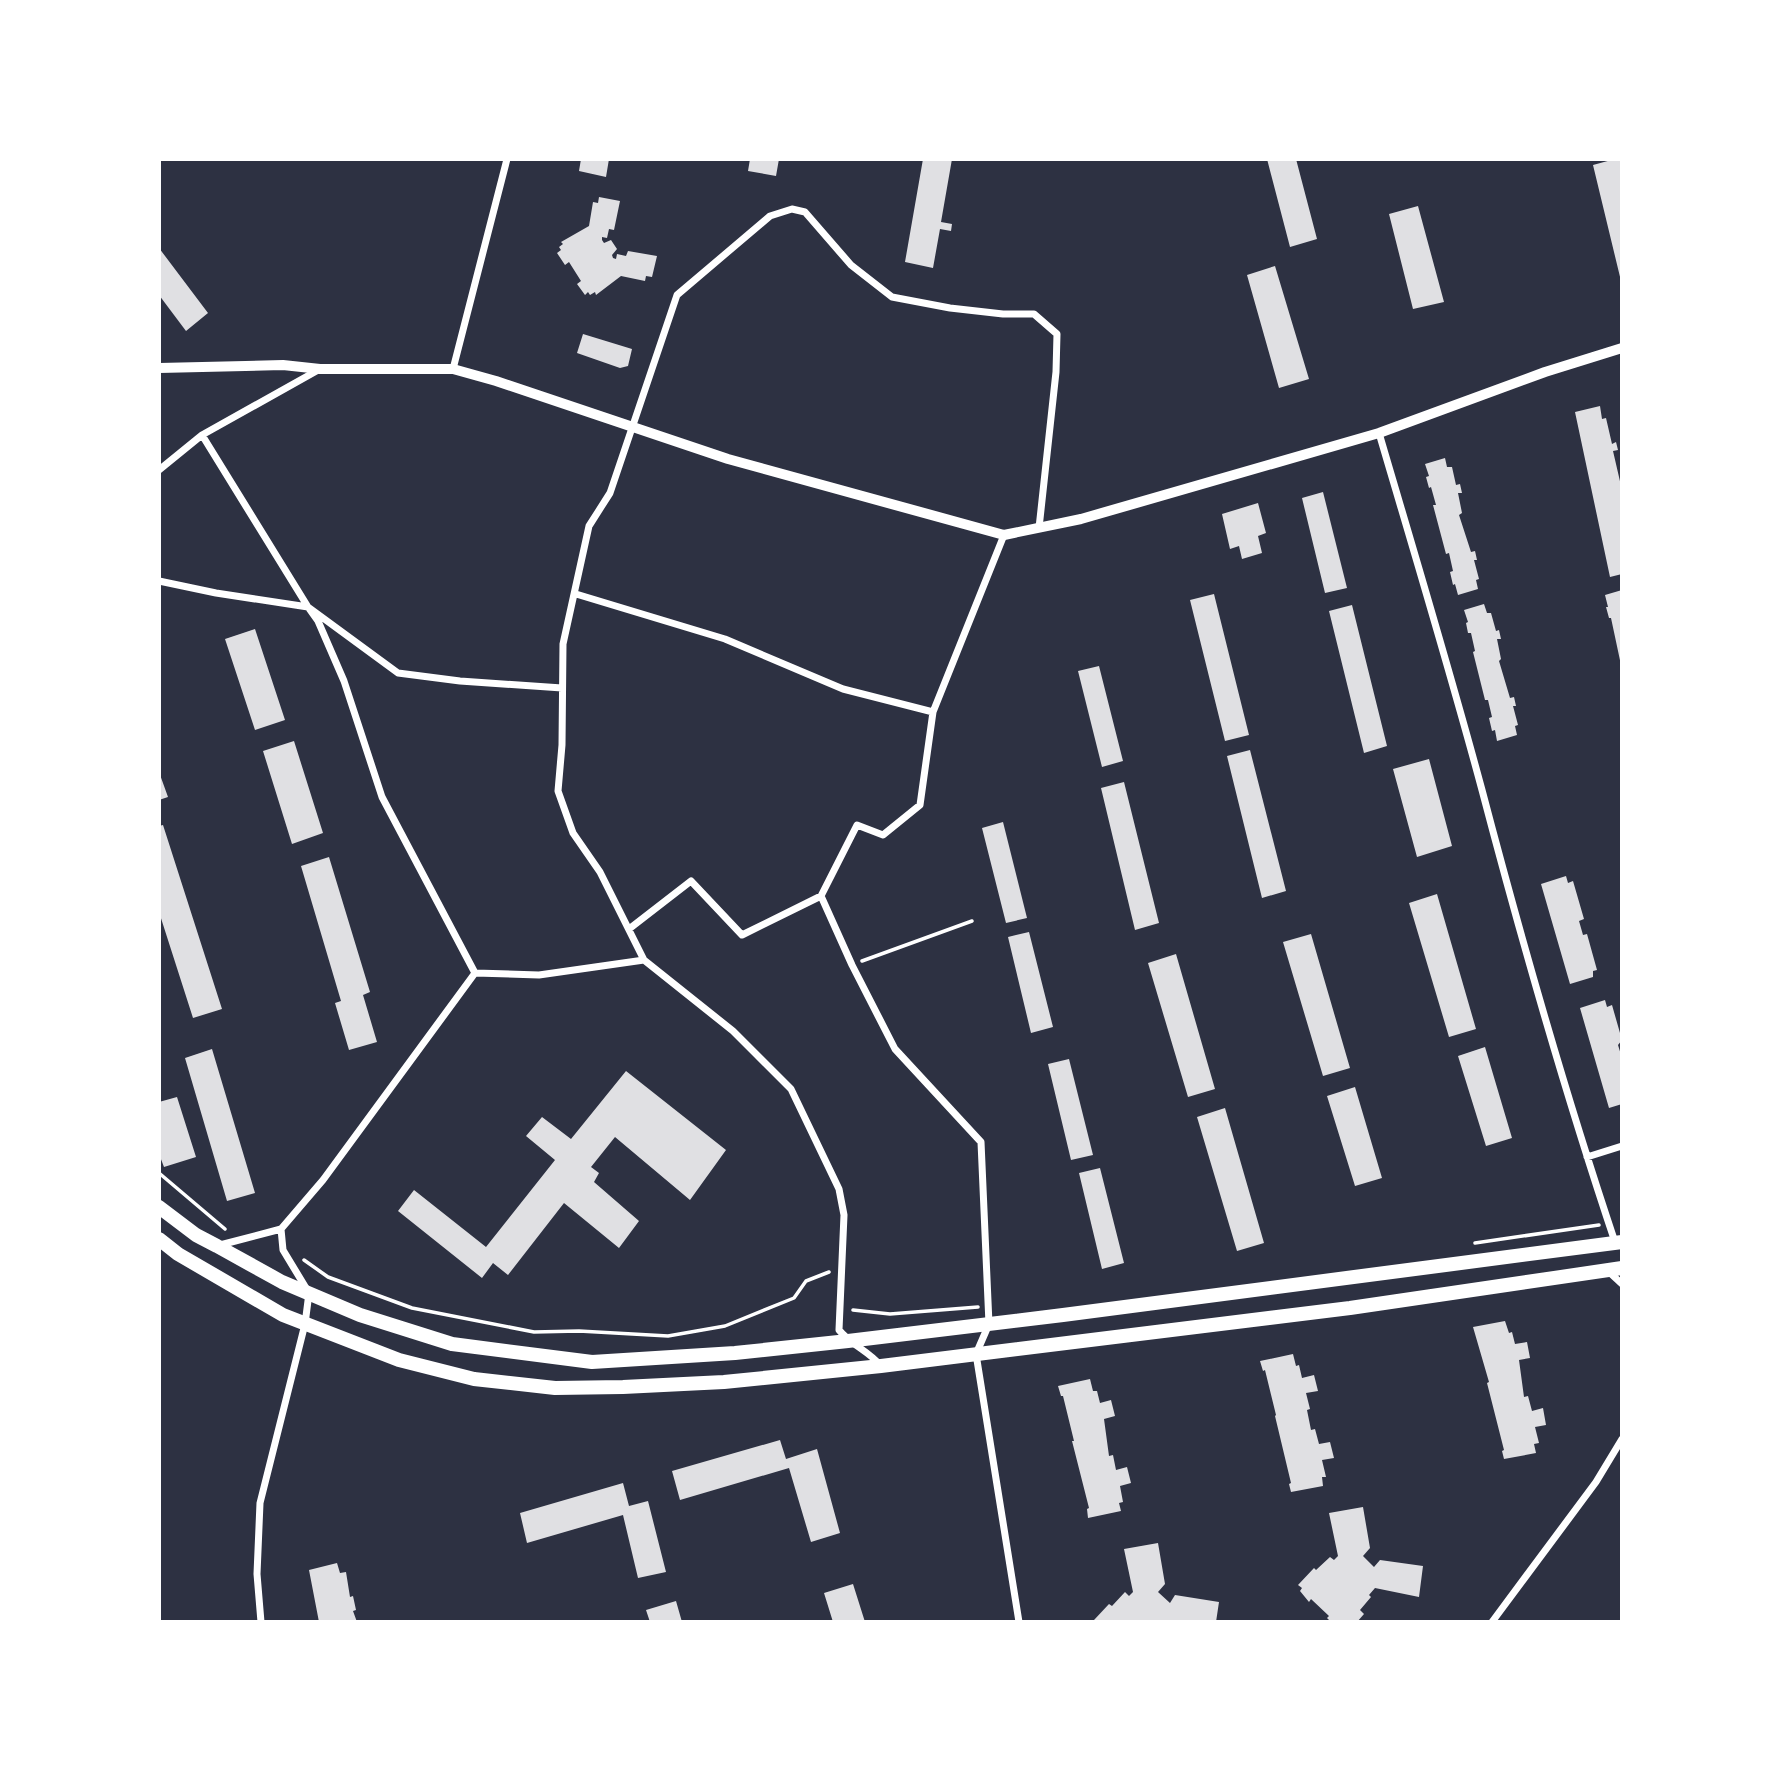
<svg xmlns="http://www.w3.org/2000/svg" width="1781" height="1781" font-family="'Golos Text',sans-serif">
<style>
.building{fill:#e0e0e3}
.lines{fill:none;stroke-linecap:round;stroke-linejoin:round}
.path{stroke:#fff;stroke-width:3.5}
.minor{stroke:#fff;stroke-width:7}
.tertiary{stroke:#fff;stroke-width:10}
.primary{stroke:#fff;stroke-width:14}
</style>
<rect width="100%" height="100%" fill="#2d3142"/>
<path class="building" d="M581 159H609L606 177 579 171Z
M750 159H779L776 176 748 171Z
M923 159H952L941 222 952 224 951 231 940 229 933 268 905 262Z
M1267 159H1296L1317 239 1290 247Z
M1615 159H1622L1621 281 1593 165Z
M599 197 620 201 614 230 609 229 607 238 602 237V240L604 243 611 240 617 249 612 255 613 258 616 259 617 254 626 256 628 251 657 256 652 277 646 276 645 281 621 276 596 295 595 292 590 295 588 292 585 295 577 284 581 281 569 262 565 265 557 253 561 250 559 247 563 244 561 242 589 226 593 202 598 203Z
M1418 206 1444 302 1413 309 1389 214Z
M159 248 208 313 186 331 159 295Z
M1275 266 1309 379 1279 388 1247 275Z
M583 334 632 349 628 366 620 368 577 353Z
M1600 406 1602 419 1606 418 1612 444 1616 442 1618 450 1613 451 1622 490V574L1610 577 1575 412Z
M1445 458 1447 467H1452L1456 485 1460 484 1462 493H1458L1462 513 1459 515 1471 552 1475 551 1477 560H1474L1479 579 1476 580 1478 589 1458 595 1455 584 1453 585 1450 572 1453 571 1449 553 1446 554 1433 505H1436L1431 487 1429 488 1426 477 1429 476 1425 464Z
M1323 492 1347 588 1325 593 1302 498Z
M1258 503 1266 533 1258 536 1262 553 1242 559 1239 546 1230 549 1222 514Z
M1622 590V665H1621L1611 618H1609L1606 607H1608L1605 595Z
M1214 594 1249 735 1225 741 1190 600Z
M1484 604 1487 613H1491L1496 631 1499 630 1501 639H1497L1501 659 1499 661 1510 698 1514 697 1516 706H1513L1518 725 1515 726 1517 735 1497 741 1495 730 1492 731 1489 718 1492 717 1488 700H1485L1473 652 1475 651 1471 633H1468L1466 623 1468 622 1464 610Z
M1352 605 1387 746 1364 753 1329 611Z
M255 629 285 720 255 730 225 639Z
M1099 666 1123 761 1102 767 1078 671Z
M294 741 323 833 292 844 263 751Z
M1250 750 1286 891 1262 898 1227 756Z
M1429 759 1452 846 1417 857 1393 769Z
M159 772 168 797 159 800Z
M1124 782 1159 923 1135 930 1101 788Z
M1003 822 1027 918 1006 923 982 828Z
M163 825 222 1009 193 1018 159 912V826Z
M329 857 370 992 363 995 377 1042 349 1050 335 1003 341 1001 301 866Z
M1566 876 1568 883 1573 881 1584 919 1579 921 1583 935 1587 934 1597 970 1593 971V977L1570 984 1541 884Z
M1437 894 1476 1029 1449 1037 1409 903Z
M1029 932 1053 1027 1031 1033 1008 937Z
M1311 934 1350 1068 1323 1076 1283 942Z
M1176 954 1215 1089 1188 1097 1148 963Z
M1605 1000 1607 1007 1612 1005 1622 1040 1618 1045 1622 1058V1104L1609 1108 1580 1008Z
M1485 1047 1512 1138 1486 1146 1458 1056Z
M212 1049 255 1193 227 1201 185 1058Z
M1069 1059 1093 1155 1071 1160 1048 1064Z
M626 1071 726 1150 690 1200 615 1137 591 1167 599 1173 594 1182 639 1221 619 1248 564 1203 508 1275 493 1263 482 1278 398 1211 414 1190 486 1247 555 1160 526 1136 542 1117 571 1139Z
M1355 1087 1382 1178 1355 1186 1327 1096Z
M177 1097 196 1157 164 1167 159 1154V1102Z
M1225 1108 1264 1243 1237 1251 1197 1117Z
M1100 1168 1124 1263 1102 1269 1079 1173Z
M1505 1321 1509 1333 1512 1332 1515 1344 1527 1342 1530 1358 1519 1360 1524 1397 1528 1396 1532 1411 1543 1408 1546 1425 1535 1427 1539 1443 1534 1444 1536 1453 1504 1459 1502 1451 1504 1450 1487 1383 1489 1382 1473 1327Z
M1293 1354 1296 1366 1299 1365 1302 1378 1314 1375 1318 1391 1306 1393 1310 1409 1307 1410 1311 1430 1315 1429 1319 1444 1330 1442 1334 1458 1322 1460 1326 1477H1322L1323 1486 1291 1492 1289 1484 1291 1483 1275 1416 1276 1415 1265 1370 1263 1371 1260 1361Z
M1090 1379 1093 1391H1097L1100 1403 1111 1400 1115 1416 1104 1419 1109 1456 1113 1455 1116 1470 1127 1467 1131 1483 1120 1486 1123 1502 1119 1503 1121 1511 1088 1518 1087 1509 1089 1508 1072 1441H1074L1063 1396H1061L1058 1386Z
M780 1440 786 1459 817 1449 840 1533 811 1542 789 1468 680 1500 672 1471Z
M623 1483 629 1506 648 1501 666 1572 638 1578 623 1515 527 1543 520 1513Z
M1363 1507 1370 1548 1363 1556 1374 1567 1380 1560 1423 1566 1419 1597 1375 1588 1369 1595 1371 1597 1360 1610 1364 1614 1357 1622H1331L1327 1618 1329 1616 1311 1599 1309 1602 1300 1591 1302 1588 1298 1585 1314 1568 1316 1570 1330 1557 1334 1560 1338 1556 1329 1513Z
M1158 1543 1165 1584 1158 1592 1170 1603 1175 1595 1219 1602 1216 1622H1095L1094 1620 1109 1604 1112 1606 1125 1592 1129 1596 1133 1592 1124 1549Z
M337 1563 340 1573 346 1572 350 1597 353 1596 356 1610 353 1611 357 1622H319L309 1570Z
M853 1584 865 1622H833L824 1593Z
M676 1601 682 1622H650L646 1610Z"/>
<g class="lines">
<path class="path" d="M862 961 972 921
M159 1173 225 1229
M1475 1243 1599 1225
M304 1260 328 1277 412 1308 534 1332 579 1331 668 1336 725 1326 794 1298 806 1281 829 1272
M853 1310 890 1314 978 1307"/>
<path class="minor" d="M453 369 507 159
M1379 433C1414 552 1450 671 1482 790 1522 942 1565 1093 1615 1242
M202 435 308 607 398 673 460 681 562 688
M159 470 202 435 320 369
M159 581 216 593 308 607 318 621 344 681 382 797 475 973 323 1180 281 1229
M576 594 725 639 843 689 933 712 1004 535
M933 712 920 805 883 835 857 825 821 896 852 965 895 1049 981 1142 989 1324 976 1354 1019 1622
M629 929 691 881 742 935 821 896
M475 973 539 975 644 960
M1587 1157 1622 1146
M220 1245 281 1229
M1609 1272 1622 1284
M881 1366C869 1351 851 1345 839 1330L844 1215 839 1189 791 1089 733 1031 644 960 600 872 573 833 558 791 562 745 563 644 589 526 610 493 677 295 770 216 792 209 805 212 851 265 892 297 950 308 1003 314H1034L1057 334 1056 372 1039 528
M261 1622 257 1574 260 1503 305 1324 309 1293 283 1250 281 1229
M1492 1622 1596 1482 1622 1439"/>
<path class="tertiary" d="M159 368 283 365 320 369H453L496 381 728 459 1004 535 1081 519 1379 433 1545 372 1622 348"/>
<path class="primary" d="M159 1207 196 1235 217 1246 282 1282 360 1315 452 1344 592 1362 735 1353 848 1341 1063 1315 1622 1242
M159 1239 178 1254 283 1315 399 1360 474 1379 555 1388 623 1387 724 1382 881 1366 1350 1308 1622 1268"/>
</g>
<rect width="1781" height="1781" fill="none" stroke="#ffffff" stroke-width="322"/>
</svg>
